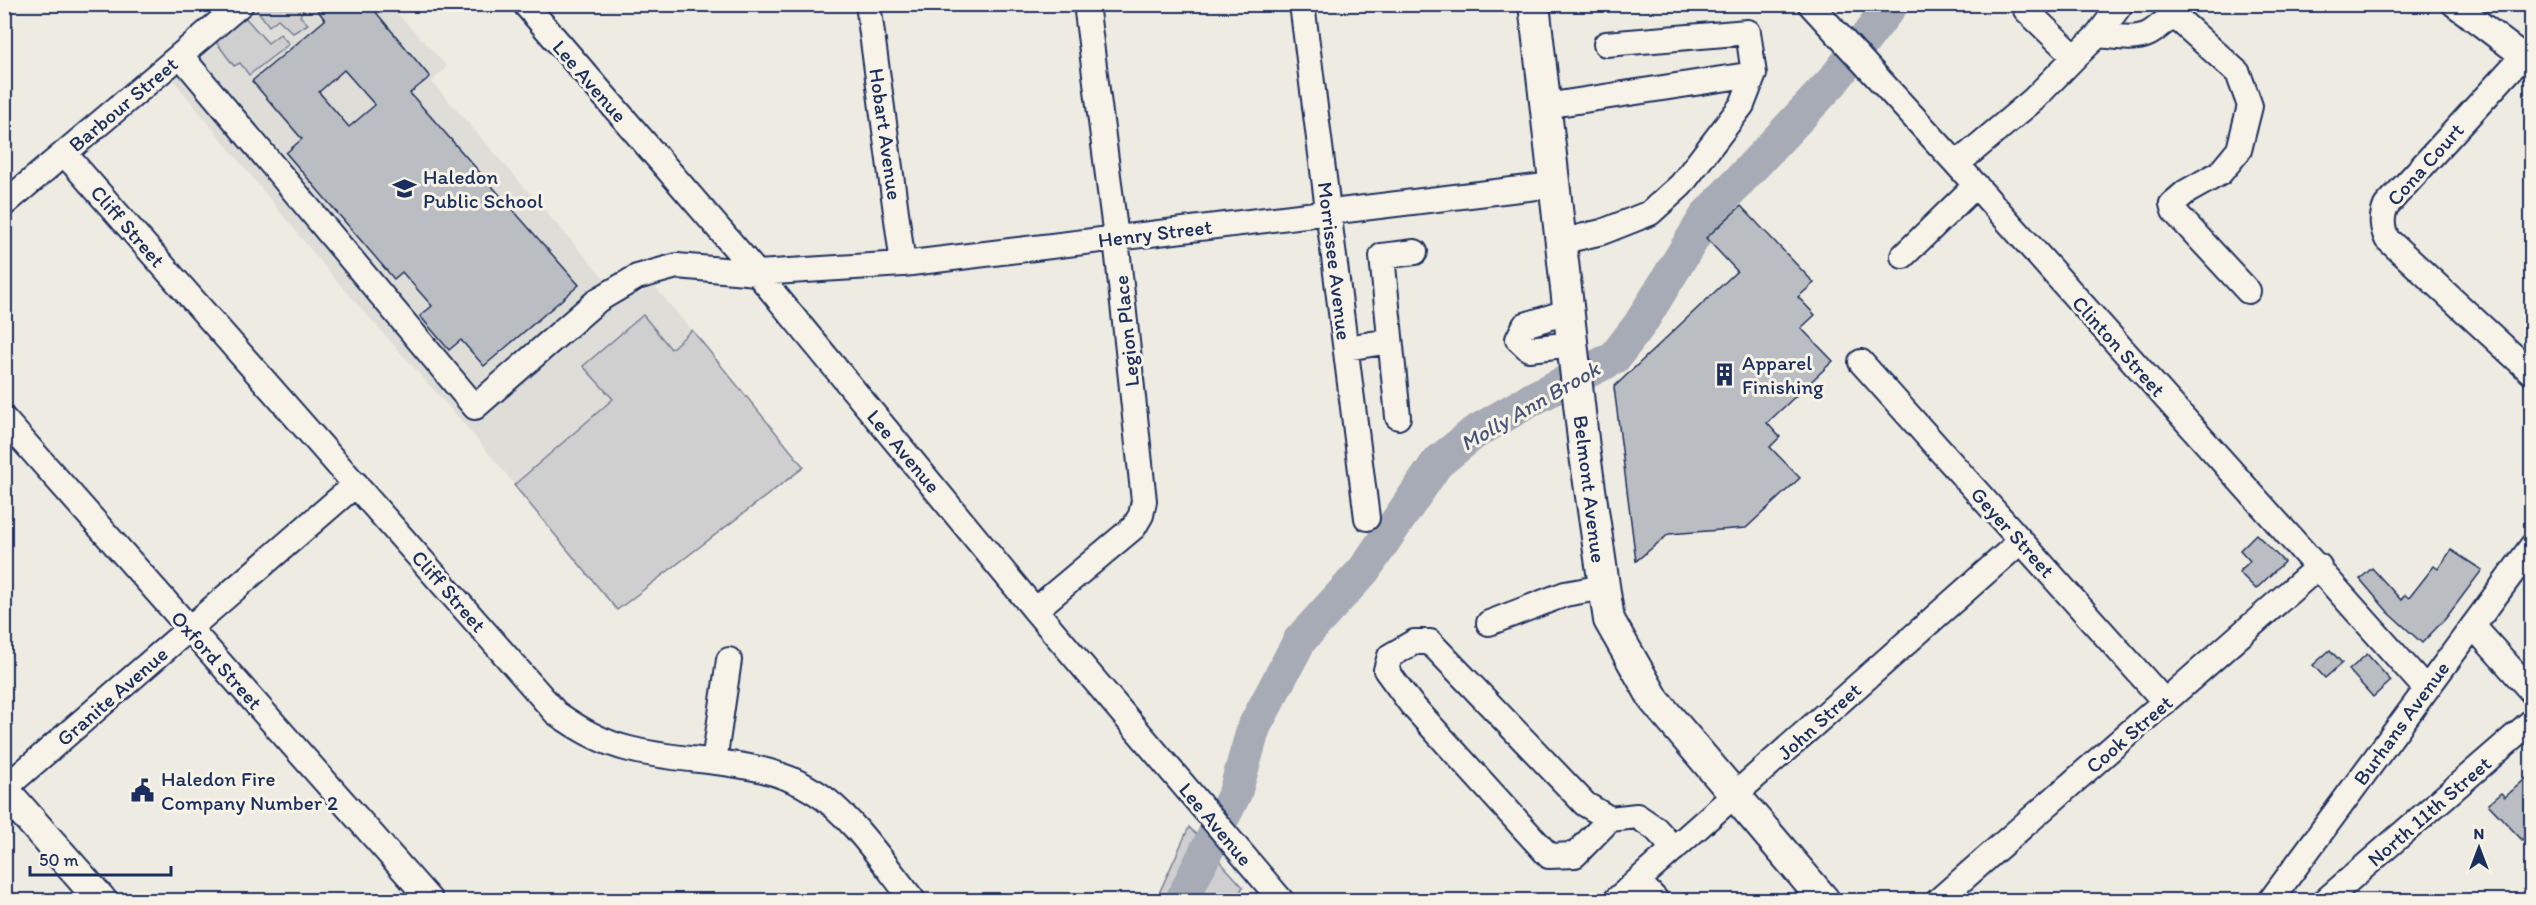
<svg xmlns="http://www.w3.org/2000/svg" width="2536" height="905" font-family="Itim,sans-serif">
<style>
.built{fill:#deddd8}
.green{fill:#cfcfcf;stroke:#757f96;stroke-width:1.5}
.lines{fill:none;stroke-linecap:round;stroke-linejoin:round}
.river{stroke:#a6abb5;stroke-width:34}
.building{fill:#babdc2;stroke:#1b2f5e;stroke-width:1.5;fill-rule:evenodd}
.minor-casing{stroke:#1b2f5e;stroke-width:28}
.major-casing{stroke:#1b2f5e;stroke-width:34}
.minor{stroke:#f7f3e8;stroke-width:24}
.major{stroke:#f7f3e8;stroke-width:30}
.labels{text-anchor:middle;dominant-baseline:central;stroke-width:6;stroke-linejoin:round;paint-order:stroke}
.street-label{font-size:21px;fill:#1b2f5e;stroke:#f7f3e8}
.poi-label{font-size:21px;fill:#1b2f5e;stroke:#f7f3e8;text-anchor:start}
.water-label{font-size:22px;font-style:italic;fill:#455478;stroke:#f7f3e8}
</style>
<rect width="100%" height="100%" fill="#eeebe2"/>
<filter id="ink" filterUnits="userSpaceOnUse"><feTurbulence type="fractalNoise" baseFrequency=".0167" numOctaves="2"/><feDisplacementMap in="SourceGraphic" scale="12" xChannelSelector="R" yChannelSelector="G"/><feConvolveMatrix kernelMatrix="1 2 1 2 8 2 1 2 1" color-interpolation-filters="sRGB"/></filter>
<g filter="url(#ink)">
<path class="built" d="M238 5H389L447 66 432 82 619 295 642 293 652 283 804 467 606 594 464 424 333 277 162 66Z"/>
<path class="green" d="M256 4 305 5 300 16 308 24 293 33 278 19 269 26 254 6Z
M242 14 268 43 280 34 289 44 249 75 240 63 234 66 214 39Z
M643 315 671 349 692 330 804 467 617 610 514 485 613 399 583 366Z
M1189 827 1243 887 1235 900H1156Z"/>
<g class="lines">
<path class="river" d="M1182 900 1235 793 1254 727 1300 640 1364 570 1437 463 1474 433 1534 398 1614 358 1640 324 1707 215 1833 81 1892 4"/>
</g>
<path class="building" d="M313 4H369L430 77 410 93 579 285 484 366 461 340 449 350 420 316 432 306 402 272 394 279 286 153 302 139 252 81 325 20ZM344 70 375 105 349 127 319 92Z
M1741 206 1814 283 1798 297 1815 315 1801 328 1833 361 1767 423 1780 437 1770 447 1800 478 1746 528 1669 534 1636 561 1614 387 1737 271 1706 238Z
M2256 534 2284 562 2256 589 2239 572 2250 561 2240 550Z
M2451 550 2482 570 2446 618 2422 643 2388 612 2360 579 2372 568 2401 600 2405 595 2409 598 2434 566 2438 569Z
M2330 650 2342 663 2325 678 2313 665Z
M2367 654 2391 681 2373 697 2349 670Z
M2532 773V831L2522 840 2488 804 2501 793 2505 797Z"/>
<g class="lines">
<defs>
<path id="minor" d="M525 4 757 273 1035 610 1281 900
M868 4 903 264
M1302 4 1367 518
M1810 4 1954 161 2426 689
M2454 4 2532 63
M2098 35 2121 4
M181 56 475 407 598 300 637 277 677 266 757 273 903 264 1553 185
M2523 56 2386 206C2381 218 2382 227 2387 239L2532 373
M2075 57 2098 35C2114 36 2133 41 2148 34 2159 29 2164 18 2177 18L2238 73 2250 106 2239 150 2220 173 2186 192 2172 204 2174 211 2248 291
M1545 106 1754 74 1748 32 1606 44
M64 153 556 713C579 729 601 742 629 749 690 765 760 756 815 792 851 814 886 867 913 900
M1957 164 2033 100 2075 57 2026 10
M4 204 241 4
M1559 242 1602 232 1650 213 1681 185 1742 105 1754 74
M1903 256 1976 185
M1570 311 1525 325 1518 339 1529 349 1573 344
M1346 348 1390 341
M1861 362 2165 702
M1398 417 1382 256 1415 252
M4 419 430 900
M1035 610 1134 527 1141 515 1144 501 1116 238 1086 4
M1489 623 1565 594 1604 587
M2473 626 2532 692
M714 762 729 660
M4 789 356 484
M1610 819 1575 855 1549 856 1411 704 1386 670 1390 656 1414 642H1430L1585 804 1610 819 1637 816 1656 829 1674 849
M1638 881 1656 900
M1616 900 2021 541
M1939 900 2319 566
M2271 900 2532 546
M2326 900 2532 721"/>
<path id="major" d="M1534 4 1584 448 1609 620 1655 701 1824 900
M4 790 101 900"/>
</defs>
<use href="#minor" class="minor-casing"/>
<use href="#major" class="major-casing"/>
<use href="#minor" class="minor"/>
<use href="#major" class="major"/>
</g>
</g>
<defs>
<symbol id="school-bare" viewBox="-9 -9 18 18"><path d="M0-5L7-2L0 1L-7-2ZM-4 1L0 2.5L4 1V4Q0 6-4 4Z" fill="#1b2f5e" stroke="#f7f3e8" stroke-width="2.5" paint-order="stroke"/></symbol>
<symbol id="building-bare" viewBox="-9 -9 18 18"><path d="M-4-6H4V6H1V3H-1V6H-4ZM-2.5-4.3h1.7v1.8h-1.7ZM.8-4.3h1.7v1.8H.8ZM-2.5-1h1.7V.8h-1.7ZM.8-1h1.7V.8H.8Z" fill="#1b2f5e" stroke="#f7f3e8" stroke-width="2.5" paint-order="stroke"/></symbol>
<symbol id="civic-bare" viewBox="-9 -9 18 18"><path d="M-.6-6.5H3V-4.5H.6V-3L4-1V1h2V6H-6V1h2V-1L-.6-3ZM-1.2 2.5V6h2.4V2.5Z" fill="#1b2f5e" stroke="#f7f3e8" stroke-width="2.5" paint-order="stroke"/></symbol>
</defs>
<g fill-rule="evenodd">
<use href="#school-bare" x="388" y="172" width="33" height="33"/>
<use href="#building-bare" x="1708" y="358" width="33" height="33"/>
<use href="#civic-bare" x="126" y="774" width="33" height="33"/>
</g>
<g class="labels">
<g class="street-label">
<text transform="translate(590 81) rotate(49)">Lee Avenue</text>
<text transform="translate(123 104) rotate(-40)">Barbour Street</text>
<text transform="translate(886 134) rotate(82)">Hobart Avenue</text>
<text transform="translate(2425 164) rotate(-48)">Cona Court</text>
<text transform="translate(128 226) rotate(49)">Cliff Street</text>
<text transform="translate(1155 233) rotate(-7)">Henry Street</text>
<text transform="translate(1335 261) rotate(83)">Morrissee Avenue</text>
<text transform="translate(1126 331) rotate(-96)">Legion Place</text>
<text transform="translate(2119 346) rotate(48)">Clinton Street</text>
<text transform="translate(904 451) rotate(50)">Lee Avenue</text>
<text transform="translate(1590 489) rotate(83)">Belmont Avenue</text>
<text transform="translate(2013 532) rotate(48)">Geyer Street</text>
<text transform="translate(449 591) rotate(49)">Cliff Street</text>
<text transform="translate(217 660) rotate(48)">Oxford Street</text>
<text transform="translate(112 696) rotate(-41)">Granite Avenue</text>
<text transform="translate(1819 721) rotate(-42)">John Street</text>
<text transform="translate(2401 723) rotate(-54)">Burhans Avenue</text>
<text transform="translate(2129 734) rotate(-41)">Cook Street</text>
<text transform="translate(2429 811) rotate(-41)">North 11th Street</text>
<text transform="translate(1216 824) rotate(50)">Lee Avenue</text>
</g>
<g class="poi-label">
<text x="423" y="176">Haledon<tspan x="423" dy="24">Public School</tspan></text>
<text x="1742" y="362">Apparel<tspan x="1742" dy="24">Finishing</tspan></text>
<text x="161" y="778">Haledon Fire<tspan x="161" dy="24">Company Number 2</tspan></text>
</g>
<g class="water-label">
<text transform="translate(1530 406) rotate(-30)">Molly Ann Brook</text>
</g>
</g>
<rect width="2536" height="905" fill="none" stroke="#f7f3e8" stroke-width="24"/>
<rect x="12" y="12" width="2512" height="881" fill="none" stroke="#1b2f5e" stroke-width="2" filter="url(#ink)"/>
<g transform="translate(2479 848)" stroke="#f7f3e8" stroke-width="4.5" paint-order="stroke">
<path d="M0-4.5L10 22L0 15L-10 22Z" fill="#1b2f5e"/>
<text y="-9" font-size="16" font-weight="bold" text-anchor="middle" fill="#1b2f5e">N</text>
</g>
<path d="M30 866v9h141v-9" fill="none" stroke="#1b2f5e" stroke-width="3"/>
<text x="39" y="866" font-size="18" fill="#1b2f5e" stroke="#f7f3e8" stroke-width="4.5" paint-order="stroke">50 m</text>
</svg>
